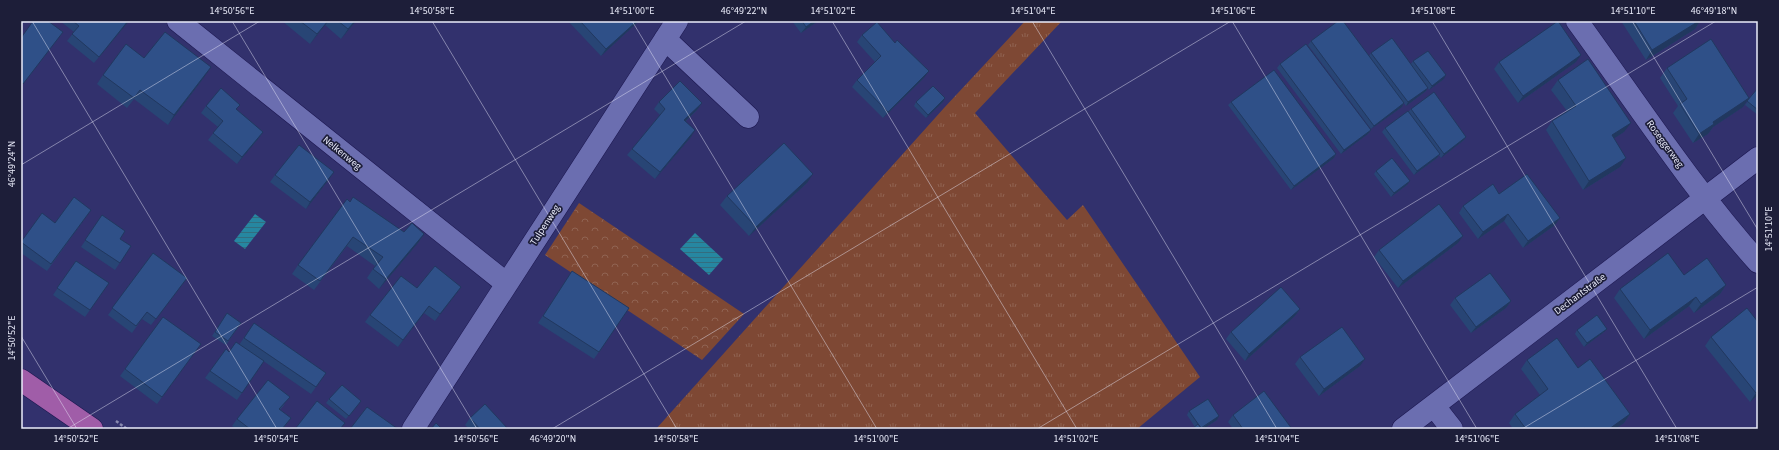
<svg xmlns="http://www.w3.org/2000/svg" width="1779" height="450" font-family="'Source Sans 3',sans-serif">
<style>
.grass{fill:url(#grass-tufts)}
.park{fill:url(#park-crowns)}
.water{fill:url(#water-rules)}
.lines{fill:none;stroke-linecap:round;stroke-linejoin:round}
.minor-casing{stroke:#1b164f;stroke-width:23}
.major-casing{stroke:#1b164f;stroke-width:23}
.path{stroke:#898ab0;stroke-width:2.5;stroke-dasharray:3 2;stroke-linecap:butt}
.minor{stroke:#6b6eb0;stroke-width:22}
.major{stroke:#a05da8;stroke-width:22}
.wall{fill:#284575}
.shaded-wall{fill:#21385f}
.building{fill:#2f5088;stroke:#21385f}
.ticks{fill:none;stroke:#eaecfa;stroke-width:1;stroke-opacity:0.45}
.labels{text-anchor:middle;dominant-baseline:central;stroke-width:3.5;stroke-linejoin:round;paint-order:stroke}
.street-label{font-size:10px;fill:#eaecfa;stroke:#1d1e39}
.neatline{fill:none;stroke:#eaecfa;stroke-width:1.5}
.ticks-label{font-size:10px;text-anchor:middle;fill:#eaecfa}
</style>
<defs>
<pattern id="grass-tufts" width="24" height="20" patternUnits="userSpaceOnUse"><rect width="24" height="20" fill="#7e4834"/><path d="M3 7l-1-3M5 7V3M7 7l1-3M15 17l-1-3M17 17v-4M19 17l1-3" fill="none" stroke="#906352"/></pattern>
<pattern id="park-crowns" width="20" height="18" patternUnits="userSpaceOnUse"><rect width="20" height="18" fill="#7e4834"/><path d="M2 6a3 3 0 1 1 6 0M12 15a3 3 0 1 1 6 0" fill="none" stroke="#906352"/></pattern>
<pattern id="water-rules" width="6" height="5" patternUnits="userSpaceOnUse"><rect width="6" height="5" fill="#2687a1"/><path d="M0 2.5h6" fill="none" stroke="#336d7f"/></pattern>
</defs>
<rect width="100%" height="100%" fill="#32316d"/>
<path class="grass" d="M1025 21H1062L975 113 1067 220 1083 205 1200 377 1137 429H656L944 108Z"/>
<path class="park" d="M579 203 744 314 702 360 545 255Z"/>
<path class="water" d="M255 214 266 222 245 249 234 241Z
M695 233 723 259 709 275 680 249Z"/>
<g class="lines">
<defs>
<path id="minor" d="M178 21 507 284
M1577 21C1636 102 1691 187 1758 262
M665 39 748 117
M1434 406 1452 429
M413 429 677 21
M1403 429 1758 158"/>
<path id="major" d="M21 380 92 429"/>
</defs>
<use href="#minor" class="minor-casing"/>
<use href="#major" class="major-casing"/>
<path class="path" d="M116 421 127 429"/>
<use href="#minor" class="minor"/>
<use href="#major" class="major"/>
</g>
<path class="wall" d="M60 21H129L94 63 67 41 74 32Z
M282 21H356L341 39 325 25 310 44Z
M568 21H639L601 56Z
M792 21H818L801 33Z
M1621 21H1700L1695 29 1646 60Z
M862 35 895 43 924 78 883 118 852 87 857 80 875 62 857 42Z
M1311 41 1369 56 1371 53 1411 64 1413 61 1444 79 1429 90 1428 88 1426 91 1406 106 1404 103 1402 107 1371 129 1308 45Z
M144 58 205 76 168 125 134 99 127 108 97 84 103 75Z
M1499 62H1576L1518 103 1494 69Z
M1280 64 1371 130 1368 134 1341 154 1277 68Z
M1667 68 1749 98 1743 107 1713 127 1708 134 1693 143 1673 113 1678 106 1660 78Z
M1558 80 1624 132 1614 138 1620 167 1583 190 1546 130 1552 121 1567 111 1551 90Z
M1758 88V115L1745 105Z
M659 102 702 103 697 110 685 122 691 137 655 179 627 155 632 149 660 115 654 109Z
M916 102H943L926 118 914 106Z
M1231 102 1336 154 1334 158 1291 190 1228 105Z
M206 106 237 110 263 132 258 139 237 164 208 140 218 127 201 113Z
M1411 109 1466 137 1464 140 1441 158 1439 155 1437 158 1414 175 1382 132 1385 128 1408 112Z
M1376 171 1407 185 1391 197 1374 174Z
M275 175 330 178 306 209 270 182Z
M807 183 749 236 720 205 727 196Z
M1499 194 1555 225 1523 248 1504 221 1478 239 1459 213 1463 206Z
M350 202 404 232 424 234 418 243 379 289 367 278 375 266 347 246 314 290 292 274 298 265Z
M91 210 47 271 21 253V242L55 223Z
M102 215 120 239 131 246 115 270 81 247Z
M1458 243 1398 288 1374 257 1379 250Z
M153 253 187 278 151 325 142 319 132 333 108 315Z
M76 261 109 283 85 317 53 295Z
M1684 275 1726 285 1720 294 1694 313 1689 306 1644 339 1614 298 1620 289Z
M568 278 629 308 594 359 538 323Z
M461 287 435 321 424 313 398 347 365 322 370 315 417 288Z
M1455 298 1511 301 1506 308 1471 333 1450 305Z
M1300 309 1295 316 1245 361 1226 339 1231 332Z
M227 313 241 323 226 345 212 336Z
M254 323 326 373 311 394 246 349 264 361 237 400 205 378 226 349 229 352 239 345Z
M1577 330 1604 332 1584 347 1575 334Z
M1711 337 1758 395 1750 402 1705 346Z
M201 344 157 404 120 376 125 369Z
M1300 357 1360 366 1319 396 1295 364Z
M1527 360 1578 368 1630 414 1624 423 1615 429H1513L1509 423 1515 414 1540 395 1521 369Z
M329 399 361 401 346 419 326 403Z
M285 404 280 410 291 418 283 429H236L232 426 237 419Z
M1189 411 1217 420 1203 429H1192L1195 427 1187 415Z
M1233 415 1292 429H1233L1228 422Z
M470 418 508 429H469L465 425Z"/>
<path class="shaded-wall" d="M128 21H129L94 63 99 57Z
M328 21 325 25 310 44 317 34Z
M355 21H356L341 39 348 29Z
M637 21H639L601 56 606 49Z
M814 21H818L801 33 806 27Z
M1699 21H1700L1695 29 1646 60 1652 50Z
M1581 55 1576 62 1518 103 1523 96Z
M211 67 205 76 168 125 174 115Z
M929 71 924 78 883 118 888 112Z
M1446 75 1444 79 1429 90 1432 86Z
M1428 88 1426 91 1406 106 1408 102Z
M945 98 943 102 926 118 928 115Z
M1749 98 1743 107 1713 127 1708 134 1693 143 1699 134 1713 122Z
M702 103 697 110 679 127 684 120Z
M1404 103 1402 107 1371 129 1374 126Z
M1631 123 1624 132 1605 144 1612 135Z
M695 130 691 137 655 179 660 172Z
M1371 130 1368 134 1341 154 1344 150Z
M263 132 258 139 237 164 242 157Z
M1466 137 1464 140 1441 158 1444 154Z
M1336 154 1334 158 1291 190 1294 186Z
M1440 154 1437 158 1414 175 1417 171Z
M1626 158 1620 167 1583 190 1589 181Z
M334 172 330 178 306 209 310 202Z
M813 174 807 183 749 236 756 227Z
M1410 181 1407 185 1391 197 1394 193Z
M1508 214 1504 221 1478 239 1483 232Z
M1560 218 1555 225 1523 248 1528 241Z
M424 234 418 243 379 289 386 279Z
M1463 236 1458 243 1398 288 1403 281Z
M1726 285 1720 294 1694 313 1701 304Z
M461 287 456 294 435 321 440 314Z
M1696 297 1689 306 1644 339 1650 330Z
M1511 301 1506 308 1471 333 1476 327Z
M429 306 424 313 398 347 403 340Z
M1300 309 1295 316 1245 361 1249 354Z
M1607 329 1604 332 1584 347 1587 343Z
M1365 359 1360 366 1319 396 1324 389Z
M1758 391V395L1750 402 1756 393Z
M1630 414 1624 423 1615 429H1609Z
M1219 416 1217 420 1203 429H1201Z"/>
<path class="building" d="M33 21H48L63 32 23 84 21 82V38Z
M73 21H128L99 57 72 34 79 26Z
M300 21H328L317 34Z
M338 21H355L348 29Z
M580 21H637L606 49Z
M802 21H814L806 27Z
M1338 21H1343L1404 103 1374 126 1311 41Z
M1558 21 1581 55 1523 96 1499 62Z
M1634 21H1699L1652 50Z
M877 22 895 43 897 40 929 71 888 112 857 80 881 56 862 35Z
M165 32 211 67 174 115 140 90 134 98 103 75 126 44 144 58Z
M1392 38 1428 88 1408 102 1371 53Z
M1711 39 1749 98 1713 122 1714 124 1699 134 1680 104 1687 99 1667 68Z
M1306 44 1371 130 1344 150 1280 64Z
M1428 51 1446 75 1432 86 1413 61Z
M1588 59 1631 123 1612 135 1626 158 1589 181 1552 121 1576 106 1558 80Z
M1274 70 1336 154 1294 186 1231 102Z
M680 81 702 103 684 120 695 130 660 172 632 149 665 109 659 102Z
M933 86 945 98 928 115 916 102Z
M221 88 240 105 236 109 263 132 242 157 213 133 223 121 206 106Z
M1758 88V110L1747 101Z
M1434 92 1466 137 1444 154 1411 109Z
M1408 111 1440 154 1417 171 1385 128Z
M784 143 813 174 756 227 727 196Z
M299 145 334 172 310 202 275 175Z
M1392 158 1410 181 1394 193 1376 171Z
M1527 174 1560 218 1528 241 1508 214 1483 232 1463 206 1493 184 1499 194Z
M74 197 91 210 51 264 21 242 42 213 55 223Z
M353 197 404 232 412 223 424 234 386 279 373 269 383 257 353 237 320 281 298 265 347 199 350 202Z
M1439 204 1463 236 1403 281 1379 250Z
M102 215 125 231 120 239 131 246 120 263 85 240Z
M153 253 187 278 156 319 147 312 136 326 112 308Z
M1668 253 1684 275 1707 258 1726 285 1701 304 1696 297 1650 330 1620 289Z
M76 261 109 283 90 310 57 288Z
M435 266 461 287 440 314 429 306 403 340 370 315 401 276 417 288Z
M572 271 629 308 599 352 543 316Z
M1490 273 1511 301 1476 327 1455 298Z
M1281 287 1300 309 1249 354 1231 332Z
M1747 308 1758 322V391L1756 393 1711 337Z
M227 313 241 323 228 341 215 332Z
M1597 315 1607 329 1587 343 1577 330Z
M163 317 201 344 162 397 125 369Z
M254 323 326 373 316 387 244 338Z
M1342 327 1365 359 1324 389 1300 357Z
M1557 338 1578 368 1590 359 1630 414 1609 429H1586L1585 428 1583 429H1526L1515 414 1548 389 1527 360Z
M236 342 264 361 242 393 210 371 226 349 229 352Z
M268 380 290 397 279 409 291 418 282 429H250L237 419Z
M342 385 361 401 349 416 329 399Z
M1264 391 1292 429H1243L1233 415Z
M1208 399 1219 416 1201 428 1189 411Z
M317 401 345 423 340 429H295Z
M485 404 508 429H480L470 418Z
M367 407 398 429H350Z
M436 423 442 429H431Z
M1198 424 1202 429H1192Z"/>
<path class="ticks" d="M32 21 277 429M232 21 477 429M432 21 677 429M632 21 877 429M832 21 1077 429M1032 21 1277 429M1232 21 1477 429M1432 21 1677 429M1632 21 1758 230M21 165 260 21M21 336 77 429M67 429 746 21M552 429 1231 21M1037 429 1716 21M1522 429 1758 287"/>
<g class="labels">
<g class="street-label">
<text transform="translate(1665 144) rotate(54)">Roseggerweg</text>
<text transform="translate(342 153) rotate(39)">Nelkenweg</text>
<text transform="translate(545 225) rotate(-57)">Tulpenweg</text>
<text transform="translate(1580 294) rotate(-37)">Dechantstraße</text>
</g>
</g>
<rect width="1779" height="450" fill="none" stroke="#1d1e39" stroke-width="44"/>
<rect x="22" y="22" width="1735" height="406" class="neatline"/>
<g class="ticks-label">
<text x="232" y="14">14°50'56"E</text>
<text x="432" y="14">14°50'58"E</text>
<text x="632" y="14">14°51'00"E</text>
<text x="744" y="14">46°49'22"N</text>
<text x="833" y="14">14°51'02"E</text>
<text x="1033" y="14">14°51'04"E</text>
<text x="1233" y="14">14°51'06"E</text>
<text x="1433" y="14">14°51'08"E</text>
<text x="1633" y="14">14°51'10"E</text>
<text x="1714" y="14">46°49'18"N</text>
<text transform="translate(11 164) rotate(-90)" y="4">46°49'24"N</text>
<text transform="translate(1768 229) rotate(-90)" y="4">14°51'10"E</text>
<text transform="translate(11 338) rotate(-90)" y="4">14°50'52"E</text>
<text x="76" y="442">14°50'52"E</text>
<text x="276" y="442">14°50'54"E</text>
<text x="476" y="442">14°50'56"E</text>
<text x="553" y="442">46°49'20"N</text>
<text x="676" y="442">14°50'58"E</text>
<text x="876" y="442">14°51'00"E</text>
<text x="1076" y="442">14°51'02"E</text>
<text x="1277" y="442">14°51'04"E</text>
<text x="1477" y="442">14°51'06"E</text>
<text x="1677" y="442">14°51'08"E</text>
</g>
</svg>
